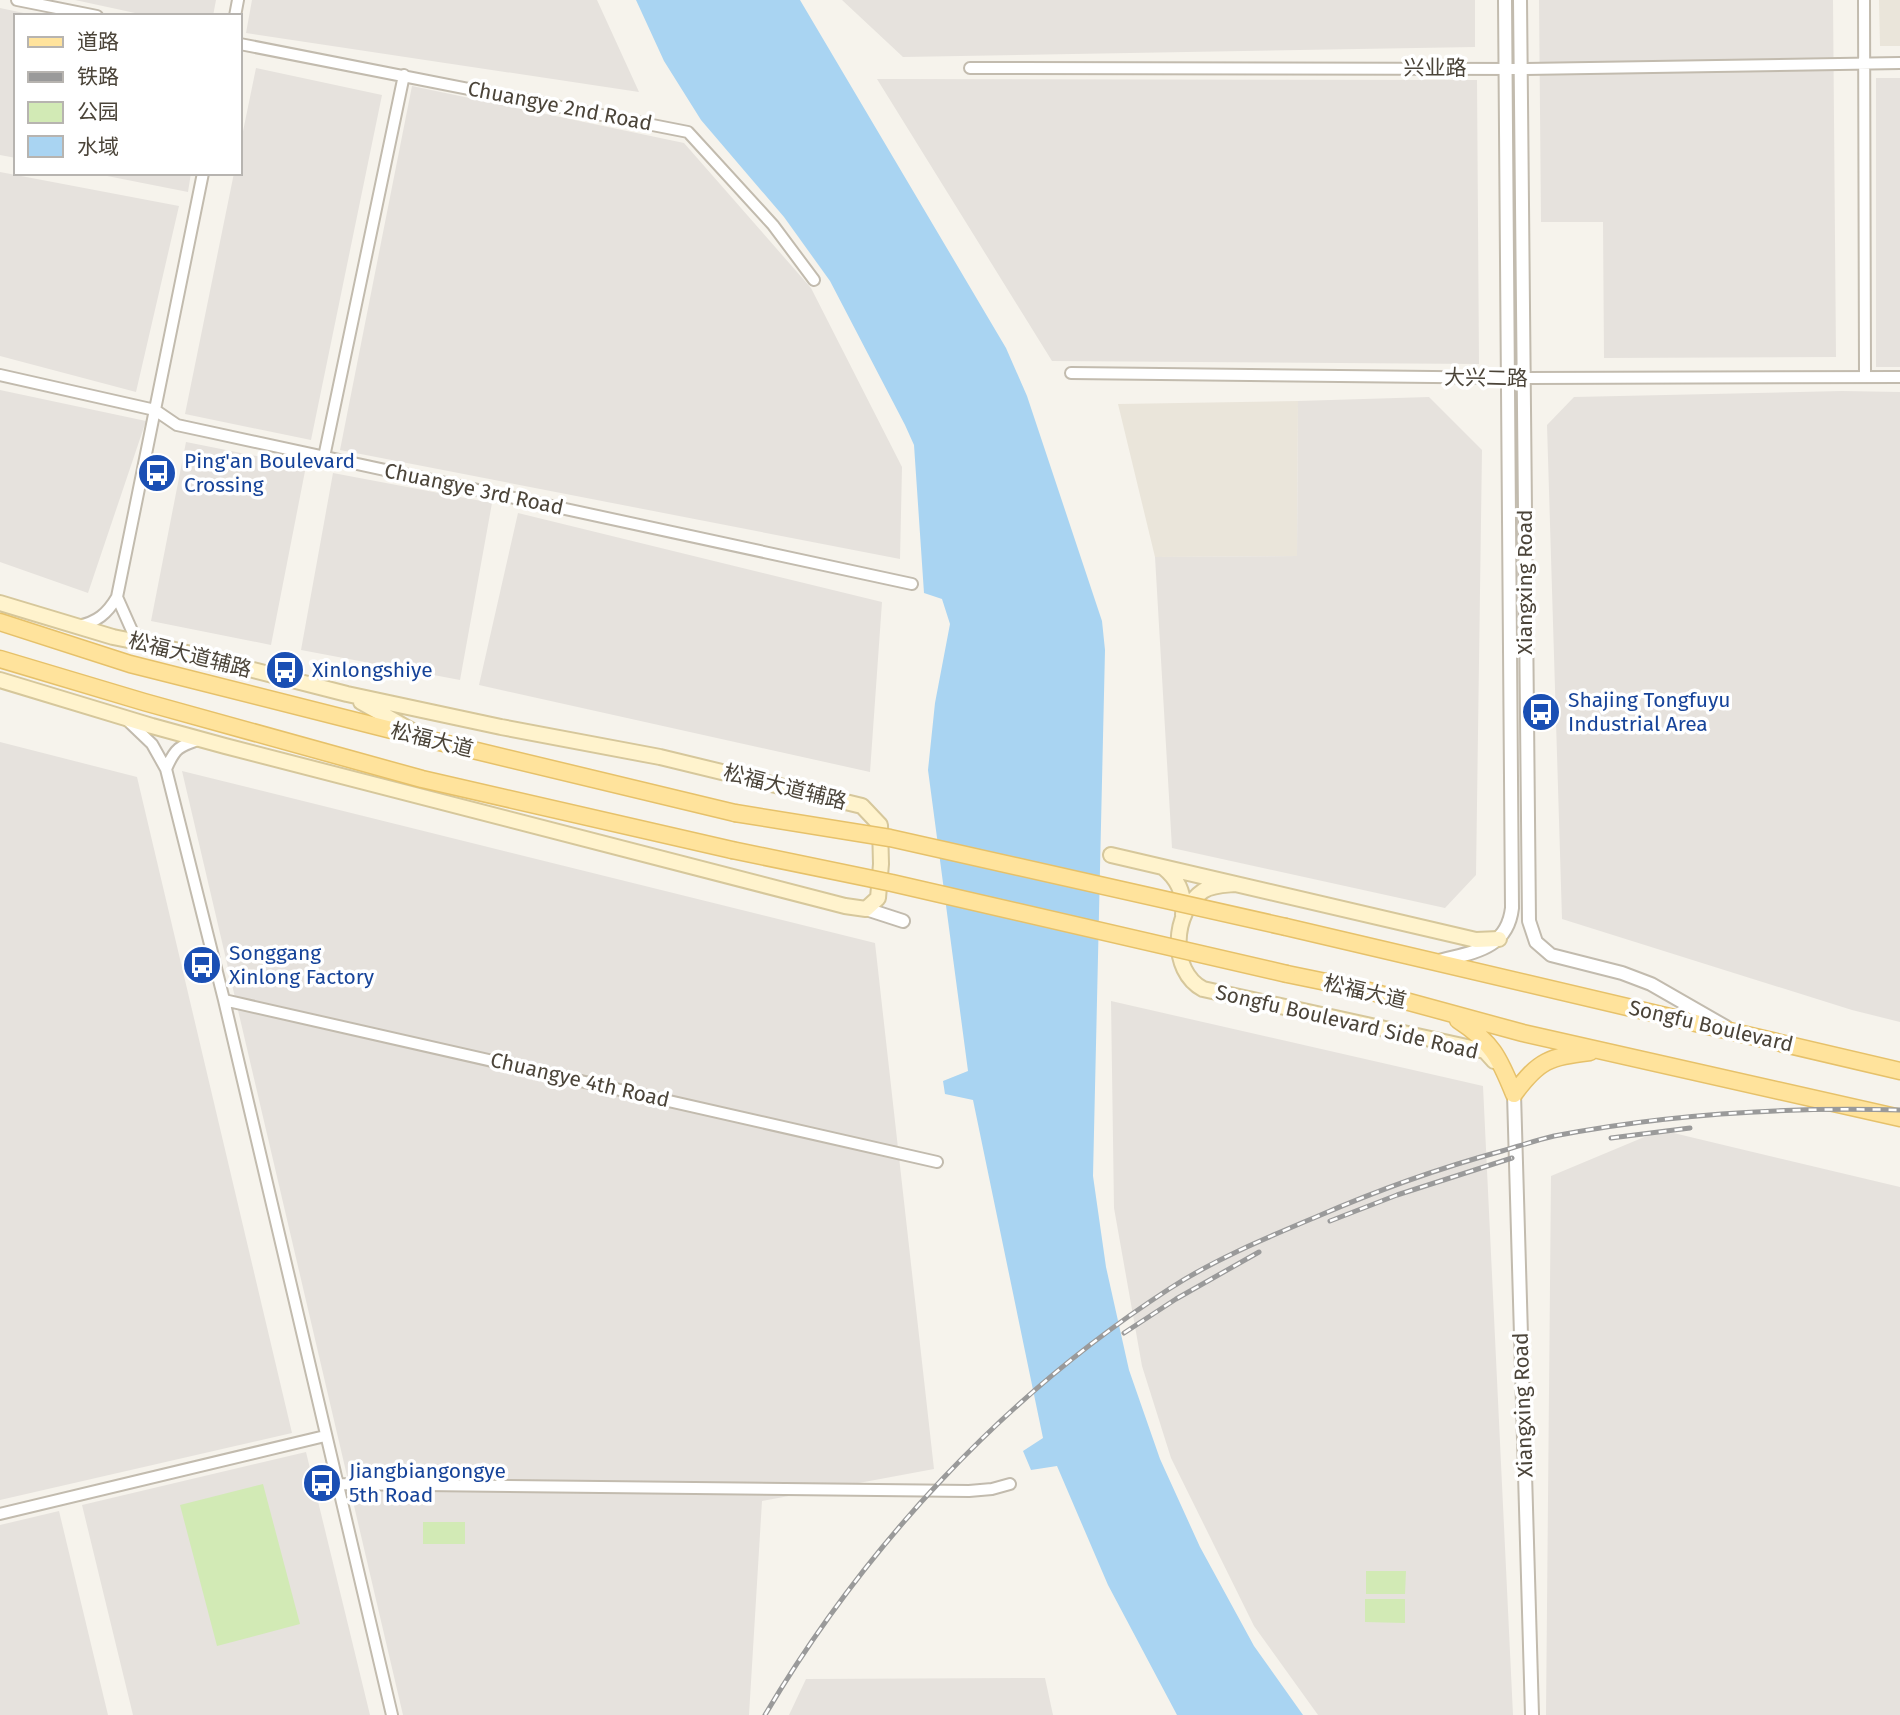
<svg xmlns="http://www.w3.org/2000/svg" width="1900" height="1715" font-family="'Fira Sans','Noto Sans SC',sans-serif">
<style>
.residential{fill:#eae5da}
.industrial{fill:#e6e2dd}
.green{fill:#d2eab5}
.water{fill:#a9d4f2}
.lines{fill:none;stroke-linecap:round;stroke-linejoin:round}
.minor-casing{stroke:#c2bbae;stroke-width:14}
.tertiary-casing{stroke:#c2bbae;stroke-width:16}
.secondary-casing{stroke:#d6c79b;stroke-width:18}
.primary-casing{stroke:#e6c16a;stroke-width:19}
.minor{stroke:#fff;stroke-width:10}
.tertiary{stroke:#fff;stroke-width:12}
.secondary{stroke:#fff3cd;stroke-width:14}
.primary{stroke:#ffe39c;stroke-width:16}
.rail-casing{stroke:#9a9a9a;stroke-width:5}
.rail{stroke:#fff;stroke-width:2.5;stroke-dasharray:8;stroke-linecap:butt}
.primary-bridge-casing{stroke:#e6c16a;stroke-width:19;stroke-linecap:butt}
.primary-bridge{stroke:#ffe39c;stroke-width:16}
.labels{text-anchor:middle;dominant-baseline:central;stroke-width:7;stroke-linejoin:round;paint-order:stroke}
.street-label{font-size:21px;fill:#4b4439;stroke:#fff}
.transit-label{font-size:21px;fill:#164399;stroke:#fff;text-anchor:start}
</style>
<rect width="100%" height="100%" fill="#f6f3ec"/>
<path class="residential" d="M1879 0H1900V46H1880Z
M1298 401 1297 556 1155 557 1118 404Z"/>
<path class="industrial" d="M75 0H216L213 16H149Z
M252 0H597L639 92 246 33Z
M842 0H1475V47L903 57Z
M1539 0H1833L1836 357 1604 358 1603 222H1541Z
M0 8 38 16H16V158L0 155Z
M256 68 382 95 311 440 185 414 234 173H240V146Z
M1876 78H1900V367H1876Z
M877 79 1477 80 1479 364 1052 361Z
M412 86 684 143 811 288 902 467 900 559 340 450Z
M0 172 179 206 136 392 0 356Z
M92 173H191L188 192Z
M0 390 146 421 88 593 0 562Z
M1842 391 1900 392V1022L1852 1010 1562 919 1547 425 1574 397Z
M1429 397 1482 450 1476 875 1445 908 1172 848 1155 557 1297 556 1298 401Z
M186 442 306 466 271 645 151 621Z
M333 473 492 503 460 680 301 650Z
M518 513 882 602 870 772 479 685Z
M0 742 137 777 292 1433 0 1500Z
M182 771 875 943 934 1469 762 1501 749 1715H403Z
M1111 1001 1483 1086 1513 1715H1318L1254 1626 1171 1458 1142 1366 1114 1208Z
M1661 1130 1900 1187V1715H1546L1551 1176Z
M306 1452 370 1715H133L82 1505Z
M59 1511 108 1715H0V1525Z
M1045 1678 1053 1715H789L806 1679Z"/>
<path class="green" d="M263 1484 300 1624 217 1646 180 1505Z
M423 1522H465V1544H423Z
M1366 1571H1406L1405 1594H1366Z
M1365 1599H1405V1623L1365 1622Z"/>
<path class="water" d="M636 0H800L1006 348 1027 396 1102 621 1105 650 1093 1176 1106 1267 1129 1370 1160 1459 1200 1547 1254 1646 1303 1715H1177L1108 1585 1057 1466 1031 1470 1023 1451 1043 1438 973 1100 945 1094 943 1081 968 1071 928 770 935 703 950 624 942 599 924 593 914 445 905 425 830 281 784 217 701 120 664 61Z"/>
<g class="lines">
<defs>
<path id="minor" d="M17 0 97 16
M1864 0 1865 377
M235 16 238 0
M240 44 688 132 773 225 814 280
M970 68 1526 69 1900 63
M1071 373 1527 378 1900 377
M0 375 155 410 177 425 912 584
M324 457 404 75
M117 597 133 633 147 642
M78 626C97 622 107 614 117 597L203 173
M128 721 152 744 166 769 224 1000 392 1715
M166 769C175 748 179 746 201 739
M224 1000 937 1162
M336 1484 969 1491 992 1489 1010 1484
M0 1514 325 1436"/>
<path id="tertiary" d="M1520 0 1529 921 1536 942 1551 955 1622 973 1651 984 1726 1027
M866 909 903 921
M1436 962C1470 952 1507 951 1512 908L1505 0
M1514 1094 1532 1715"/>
<path id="secondary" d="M0 603 113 637 163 647 347 694 501 727 660 757 862 806 880 825 881 864 878 898 866 909 845 906 225 746 152 726 0 680
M361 702 416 733
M1111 855 1476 940 1499 939
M1164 868C1179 880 1185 896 1183 915
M1235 884C1224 885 1212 885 1203 891 1172 912 1169 971 1203 989L1485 1051 1494 1061"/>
<path id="primary" d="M0 622 130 664 427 739 735 813
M0 659 144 702 422 779 732 850
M1286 927 1900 1071
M1287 974 1365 990 1523 1033 1900 1118
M1458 1020C1492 1042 1499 1057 1514 1094
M1514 1094C1539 1060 1549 1057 1590 1052"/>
</defs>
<use href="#minor" class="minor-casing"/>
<use href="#tertiary" class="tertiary-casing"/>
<use href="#secondary" class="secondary-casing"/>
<use href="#primary" class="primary-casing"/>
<use href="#minor" class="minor"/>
<use href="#tertiary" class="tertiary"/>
<use href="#secondary" class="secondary"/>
<use href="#primary" class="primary"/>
<defs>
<path id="rail" d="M1611 1138 1690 1128
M1330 1221 1397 1195 1512 1158
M1124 1333 1176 1299 1259 1252
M765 1715C865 1546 1004 1396 1169 1289 1215 1259 1266 1238 1316 1217 1378 1190 1436 1169 1502 1151 1519 1146 1537 1140 1554 1136 1667 1114 1785 1107 1900 1110"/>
</defs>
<use href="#rail" class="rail-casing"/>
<use href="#rail" class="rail"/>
<defs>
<path id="primary-bridge" d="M735 813 890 838 1286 927
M732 850 892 883 1287 974"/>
</defs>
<use href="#primary-bridge" class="primary-bridge-casing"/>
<use href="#primary-bridge" class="primary-bridge"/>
</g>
<defs>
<symbol id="bus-disc" viewBox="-11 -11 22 22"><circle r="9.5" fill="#1a4fb4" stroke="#fff"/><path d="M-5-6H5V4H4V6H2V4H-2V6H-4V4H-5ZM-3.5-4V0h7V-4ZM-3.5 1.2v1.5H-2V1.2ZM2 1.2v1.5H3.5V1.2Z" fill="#fff"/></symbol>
</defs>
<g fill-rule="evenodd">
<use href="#bus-disc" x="135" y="451" width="44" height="44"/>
<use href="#bus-disc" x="263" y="648" width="44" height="44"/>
<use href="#bus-disc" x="1519" y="690" width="44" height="44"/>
<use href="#bus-disc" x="180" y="943" width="44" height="44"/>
<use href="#bus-disc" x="300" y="1461" width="44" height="44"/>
</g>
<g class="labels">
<g class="street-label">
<text x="1435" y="68">兴业路</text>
<text transform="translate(560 106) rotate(11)">Chuangye 2nd Road</text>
<text transform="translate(1486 378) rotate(1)">大兴二路</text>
<text transform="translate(474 489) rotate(12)">Chuangye 3rd Road</text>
<text transform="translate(1525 582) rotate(-90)">Xiangxing Road</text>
<text transform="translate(190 655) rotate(14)">松福大道辅路</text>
<text transform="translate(432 740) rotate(14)">松福大道</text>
<text transform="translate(785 787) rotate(14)">松福大道辅路</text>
<text transform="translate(1365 992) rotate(13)">松福大道</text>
<text transform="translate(1347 1022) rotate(13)">Songfu Boulevard Side Road</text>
<text transform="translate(1711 1026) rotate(13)">Songfu Boulevard</text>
<text transform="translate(580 1080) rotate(13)">Chuangye 4th Road</text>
<text transform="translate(1523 1405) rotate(-92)">Xiangxing Road</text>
</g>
<g class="transit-label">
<text x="184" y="461">Ping'an Boulevard<tspan x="184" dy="24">Crossing</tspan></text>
<text x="312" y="670">Xinlongshiye</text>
<text x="1568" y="700">Shajing Tongfuyu<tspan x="1568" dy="24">Industrial Area</tspan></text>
<text x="229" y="953">Songgang<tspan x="229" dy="24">Xinlong Factory</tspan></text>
<text x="349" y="1471">Jiangbiangongye<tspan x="349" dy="24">5th Road</tspan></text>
</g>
</g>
<rect x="14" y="14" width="228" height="161" fill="#ffffff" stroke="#b7b4b0" stroke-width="2"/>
<rect x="28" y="37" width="35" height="10" fill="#ffe39c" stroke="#b7b4b0" stroke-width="2"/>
<text x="77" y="49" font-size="21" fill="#4b4439">道路</text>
<rect x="28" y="72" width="35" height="10" fill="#9a9a9a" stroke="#b7b4b0" stroke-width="2"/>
<text x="77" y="84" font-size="21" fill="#4b4439">铁路</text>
<rect x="28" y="102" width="35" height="21" fill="#d2eab5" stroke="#b7b4b0" stroke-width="2"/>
<text x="77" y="119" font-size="21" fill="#4b4439">公园</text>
<rect x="28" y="136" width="35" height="21" fill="#a9d4f2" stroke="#b7b4b0" stroke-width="2"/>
<text x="77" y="154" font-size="21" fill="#4b4439">水域</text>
</svg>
